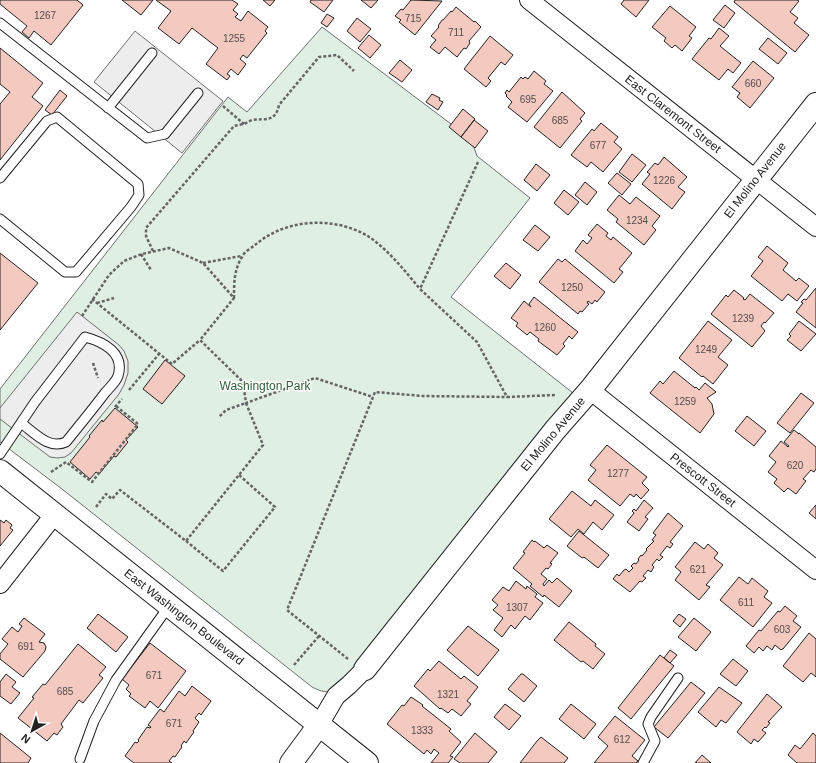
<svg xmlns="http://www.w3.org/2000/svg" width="816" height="763" font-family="Arial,sans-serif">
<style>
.green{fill:#e0efe3;stroke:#6f6f6f}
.parking{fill:#ededed;stroke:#6f6f6f}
.building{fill:#f3c9c0;stroke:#222}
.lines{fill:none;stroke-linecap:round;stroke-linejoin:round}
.service-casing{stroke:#222;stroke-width:11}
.minor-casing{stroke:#222;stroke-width:20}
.tertiary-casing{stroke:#222;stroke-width:24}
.secondary-casing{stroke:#222;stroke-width:24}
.path{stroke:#646464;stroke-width:2.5;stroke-dasharray:3 2;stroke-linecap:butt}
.service{stroke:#fff;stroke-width:9}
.minor{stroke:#fff;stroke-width:18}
.tertiary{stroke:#fff;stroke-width:22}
.secondary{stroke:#fff;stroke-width:22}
.labels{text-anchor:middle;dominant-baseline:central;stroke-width:3;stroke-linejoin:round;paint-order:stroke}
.number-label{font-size:10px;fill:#564c4a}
.street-label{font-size:12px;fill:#222;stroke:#fff}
.park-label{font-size:12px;fill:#2f5e38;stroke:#fff}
</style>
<rect width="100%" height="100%" fill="#fff"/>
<path class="green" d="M322 27 471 139 477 156 530 198 451 297 573 393 340 686C329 694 324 693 312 687L62 489 0 442V389L228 97 247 112Z"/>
<path class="parking" d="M135 31 223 101 182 153 94 82Z
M77 312 119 345 124 351 128 361V373L124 385 119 394 71 453 65 457 57 458 50 457 0 419V408Z"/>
<path class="building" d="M0 0H77L83 5 51 45 34 31 29 38 22 32 27 26 0 4Z
M122 0H153L141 15Z
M156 0H232L238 4 233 10 238 14 235 17 241 21 248 11 268 27 265 31 267 33 247 58 243 55 240 59 246 64 238 75 231 69 227 74 230 76 227 80 206 64 218 48 192 28 179 44 158 28 171 11Z
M263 0H275L270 6Z
M311 0H333L324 12 310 2Z
M361 0H378L371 8Z
M411 0 442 1 415 35 399 22 401 20 395 16 401 9 403 10Z
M624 0H649L636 17 621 4Z
M735 0H797L799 1 790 12 798 18 794 23 809 35 795 52 734 2Z
M725 5 735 13 724 28 713 20Z
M670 6 696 27 689 36 692 38 682 51 675 45 672 48 664 41 666 38 652 27Z
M456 7 474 22 475 21 481 27 469 41 470 43 466 49 464 48 457 57 445 47 439 54 430 47 436 40 431 36 439 27 438 26 442 20H443L451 11 452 12Z
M327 14 334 18 327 27 321 23Z
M357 18 371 29 360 42 347 31Z
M719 28 729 36 720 46 741 63 733 73 728 69 719 80 692 59 709 38 711 39Z
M369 35 381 45 370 58 358 48Z
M490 36 513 55 505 65 501 62 488 78 491 81 486 87 464 69Z
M768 38 787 53 778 64 759 49Z
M0 48 43 83 32 97 43 106 0 160V104L10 92 0 84Z
M400 60 412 70 402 82 389 73Z
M753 61 774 78 750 108 737 97 740 93 732 87Z
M534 71 546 81 544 84 553 91 527 122 508 107 512 102 506 96 507 95 505 93 507 90 509 92 521 77 523 79 525 77 528 79Z
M60 90 67 96 52 115 45 110Z
M562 92 585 113 580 119 582 121 560 148 534 127Z
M432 94 440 98 439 100 443 102 438 110 426 102Z
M463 109 475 119 461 137 449 127Z
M474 120 488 131 475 148 461 137Z
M601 123 618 137 614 142 622 149 603 172 591 162 587 167 571 155 592 129 594 131Z
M632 154 646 165 632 182 619 172Z
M664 157 687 177 678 187 685 192 672 209 642 184 650 174 647 172 655 163 658 165Z
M536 164 550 175 537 191 524 180Z
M617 173 631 184 622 195 608 183Z
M585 182 597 192 587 205 575 195Z
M564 190 579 202 568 215 554 203Z
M619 195 630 204 636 197 660 216 652 226 656 230 644 245 616 222 618 219 607 210Z
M597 224 608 233 606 236 611 240 613 237 632 253 619 269 623 272 614 283 575 251 583 240 587 244 592 238 588 235Z
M535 225 550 237 538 251 523 240Z
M767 246 788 263 783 270 796 281 799 278 809 286 797 301 788 294 782 301 751 276 763 261 758 257Z
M0 253 38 283 0 330Z
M558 259 562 262 565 259 605 292 597 302 595 300 592 304 588 301 587 303 589 304 582 312 580 311 578 314 539 282Z
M506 263 521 275 510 289 494 276Z
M816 288V328L796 312 803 303 801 302 804 299 806 300Z
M734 290 744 298 743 299 745 300 750 294 774 313 765 323 764 322 761 326 765 331 752 347 711 314 726 295 728 297Z
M534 297 578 332 572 339 569 336 563 344 565 346 557 355 538 341 539 339 530 332 527 335 516 326 518 323 511 318 524 301 531 307 529 304Z
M708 321 732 340 718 357 728 365 713 384 703 376 702 377 679 358Z
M799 321 816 334 801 351 787 340 791 336 789 334Z
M165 360 185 376 162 404 143 389Z
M674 371 695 388 696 387 699 390 705 383 716 392 707 398 712 404 714 414 700 433 650 393 660 381 663 384Z
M801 393 814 403 790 433 777 423Z
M115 408 138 427 126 440 128 442 116 457 114 456 99 474 96 472 90 479 70 462 90 437 89 436 102 420 103 422Z
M747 416 766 431 754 446 735 431Z
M794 430 799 434V433L816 447V469L814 472 811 470 803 479 806 481 796 494 788 488 784 492 774 483 777 479 768 472 776 462 769 456 781 441 788 447 789 446 784 442Z
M607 445 647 477 642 483 649 490 641 499 636 494 634 497 630 494 620 506 588 480 596 470 590 465Z
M572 491 591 506 595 500 614 515 602 530 593 522 584 534 578 529 571 537 549 519Z
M644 500 653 508 645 517 648 519 639 531 627 522 634 513 632 511 634 509 636 511Z
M816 505V519L809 513Z
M668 513 683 526 670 542 673 544 670 548 667 546 660 555 663 557 659 561 657 559 652 565 654 567 651 572 648 570 643 576 646 578 642 582 640 581 630 592 613 579 617 574 619 576 624 570 626 569 629 572 633 568 631 566 634 563 636 564 639 560 638 559 641 555 642 556 647 550 646 549 654 541 652 540 656 535 653 533Z
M0 520 4 523 6 520 12 525 10 528 13 530 0 546Z
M579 531 609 555 598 568 584 557 582 558 567 546Z
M532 540 534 542 535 541 544 548 547 545 558 553 550 563 552 564 548 569 546 568 541 574 547 579 543 584 544 586 549 580 552 583 557 578 572 591 559 607 544 595 543 597 530 586 532 584 513 568 525 553 523 552Z
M695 542 704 549 708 544 718 553 714 558 723 565 706 585 710 587 699 600 675 580 681 572 675 567Z
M739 577 748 584 752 578 768 591 764 597 772 603 753 627 720 600Z
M516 581 526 589 527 586 537 594 535 597 543 603 530 620 525 616 515 629 511 625 502 637 494 630 503 618 493 610 498 605 492 600 503 587 509 591Z
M785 606 797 616 793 621 801 627 783 649H782L781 650 775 645 772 650 767 646 763 651 759 647 754 653 746 646 759 630 761 631 778 611 780 612Z
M98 614 128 637 116 652 87 628Z
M679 614 686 619 680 627 673 621Z
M24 618 45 634 39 642 44 643 46 647 45 651 23 677 0 659V654L8 644 2 639 12 627 18 632 22 626 19 624Z
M694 618 711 632 696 651 678 637Z
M569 622 596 644 595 646 605 654 593 669 583 661 581 662 554 640Z
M468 626 499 650 478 676 447 650Z
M809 633 816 639V677L811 673 803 682 783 666Z
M150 643 186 671 158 708 150 701 145 708 129 696 131 694 126 689 129 685 122 679Z
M78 644 106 667 99 675 103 678 83 703 79 700 61 724 63 727 57 735 54 733 47 741 18 718 34 698 32 697 43 684 45 685Z
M670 650 677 655 670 663 664 658Z
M660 655 674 666 631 719 618 708Z
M733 659 748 671 736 686 720 674Z
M439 661 461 679 464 676 478 687 467 701 471 704 461 716 452 709 448 713 441 708 440 709 414 686 428 669 430 671Z
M6 674 16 682 12 687 20 693 11 704 0 696V682Z
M521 674H523L537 686 524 702 508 689Z
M691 682 705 693 668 738 654 727Z
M192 686 211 701 201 715 199 713 195 718 199 722 193 731 194 732 186 743 184 741 181 746 182 747 175 757 173 756 169 761 172 763H134L125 756 135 742 137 743 139 741 138 740 147 727 150 728 151 727 148 725 160 709 164 712 179 691 185 696Z
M719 687 742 703 726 723 721 720 716 727 698 712Z
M767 694 782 707 768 722 770 723 766 728 765 727 762 730 766 733 758 742 754 739 751 744 737 732Z
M411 697 423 705 422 706 451 729 449 731 461 742 450 756 453 757 448 763H431L439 753 434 749 431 754 427 750 424 754 387 724 402 705 404 706Z
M505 704 521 716 509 730 494 717Z
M571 704 596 724 584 739 559 719Z
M615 716 645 740 632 756 638 761 636 763H594L608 746 598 737Z
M0 733 31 758 28 763H0Z
M475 733 497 752 488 763H460L454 759Z
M813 733 816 736V763H797L788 755 795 745 800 749Z
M541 737 568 758 564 763H520L537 741Z
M702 755 711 763H695Z"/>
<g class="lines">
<defs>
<path id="service" d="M0 23 147 138 165 134 198 93
M108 108 152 53
M0 178 47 121 57 117 138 184 139 195 131 207 76 272H65L0 219
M0 454 35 402 85 337C104 342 125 353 118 376 116 382 109 388 105 393 92 410 79 426 66 442 49 450 35 433 21 423
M80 759 94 721 116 680 169 606
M643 763 655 741 648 724 651 717 678 678"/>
<path id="minor" d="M529 0 816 227
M590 390 816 570
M0 584 54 515
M319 725 336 696 349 685 365 669"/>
<path id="tertiary" d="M365 669 555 430 590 390 816 104
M291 763 319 725"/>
<path id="secondary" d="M0 471 367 763"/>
</defs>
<use href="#service" class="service-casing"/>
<use href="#minor" class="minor-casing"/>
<use href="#tertiary" class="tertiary-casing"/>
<use href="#secondary" class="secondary-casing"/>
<path class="path" d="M223 106 244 124
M478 162 420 289 477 342 507 397 556 395
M153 251 146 236V228L234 126C237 125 240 125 243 124 247 123 249 121 252 120 266 118 275 123 279 105L319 57 337 55 354 71
M141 254 151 270
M203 263 241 256
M234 298C234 283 234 270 242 257 244 252 251 248 255 245 285 219 332 216 366 235 386 247 405 271 420 289
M92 299 172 364 200 340
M97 303 114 298
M82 316 109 275 124 261 142 254 169 248 203 263 234 298 200 340 243 382 246 403 315 378 373 397
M93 363 98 378
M129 390 159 354
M115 407 122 399
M51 472 66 462 92 482 138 424 116 406
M96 507 106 494 112 499 120 490 186 541 263 445 246 403 226 410 219 417
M186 541 223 571 275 507 239 475
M348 659 287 610 375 392 423 396 507 397
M294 665 319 636"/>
<use href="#service" class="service"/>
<use href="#minor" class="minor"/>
<use href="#tertiary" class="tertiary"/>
<use href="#secondary" class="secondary"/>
</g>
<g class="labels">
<g class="number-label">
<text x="45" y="15">1267</text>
<text x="413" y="18">715</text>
<text x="456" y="32">711</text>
<text x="234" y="38">1255</text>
<text x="753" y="83">660</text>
<text x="528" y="99">695</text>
<text x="560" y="120">685</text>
<text x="598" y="145">677</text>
<text x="664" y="180">1226</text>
<text x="637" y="220">1234</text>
<text x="572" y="287">1250</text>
<text x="743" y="318">1239</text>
<text x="545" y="327">1260</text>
<text x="706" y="349">1249</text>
<text x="685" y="401">1259</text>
<text x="795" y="465">620</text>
<text x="618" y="473">1277</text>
<text x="698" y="569">621</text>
<text x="746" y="602">611</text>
<text x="517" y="607">1307</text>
<text x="782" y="629">603</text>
<text x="26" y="646">691</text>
<text x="154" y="675">671</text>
<text x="65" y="691">685</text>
<text x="448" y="694">1321</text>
<text x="174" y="723">671</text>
<text x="422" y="730">1333</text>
<text x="622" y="739">612</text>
</g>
<g class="street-label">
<text transform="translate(673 114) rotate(38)">East Claremont Street</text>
<text transform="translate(755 180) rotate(-52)">El Molino Avenue</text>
<text transform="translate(553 434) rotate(-50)">El Molino Avenue</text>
<text transform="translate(703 480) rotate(38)">Prescott Street</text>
<text transform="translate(184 617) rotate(38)">East Washington Boulevard</text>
</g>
<g class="park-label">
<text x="265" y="386">Washington Park</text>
</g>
</g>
<g transform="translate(32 731) rotate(219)" stroke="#ffffff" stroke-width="3" paint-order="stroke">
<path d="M0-3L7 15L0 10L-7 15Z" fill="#222222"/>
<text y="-6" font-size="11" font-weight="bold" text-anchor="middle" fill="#222222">N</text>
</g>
</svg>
